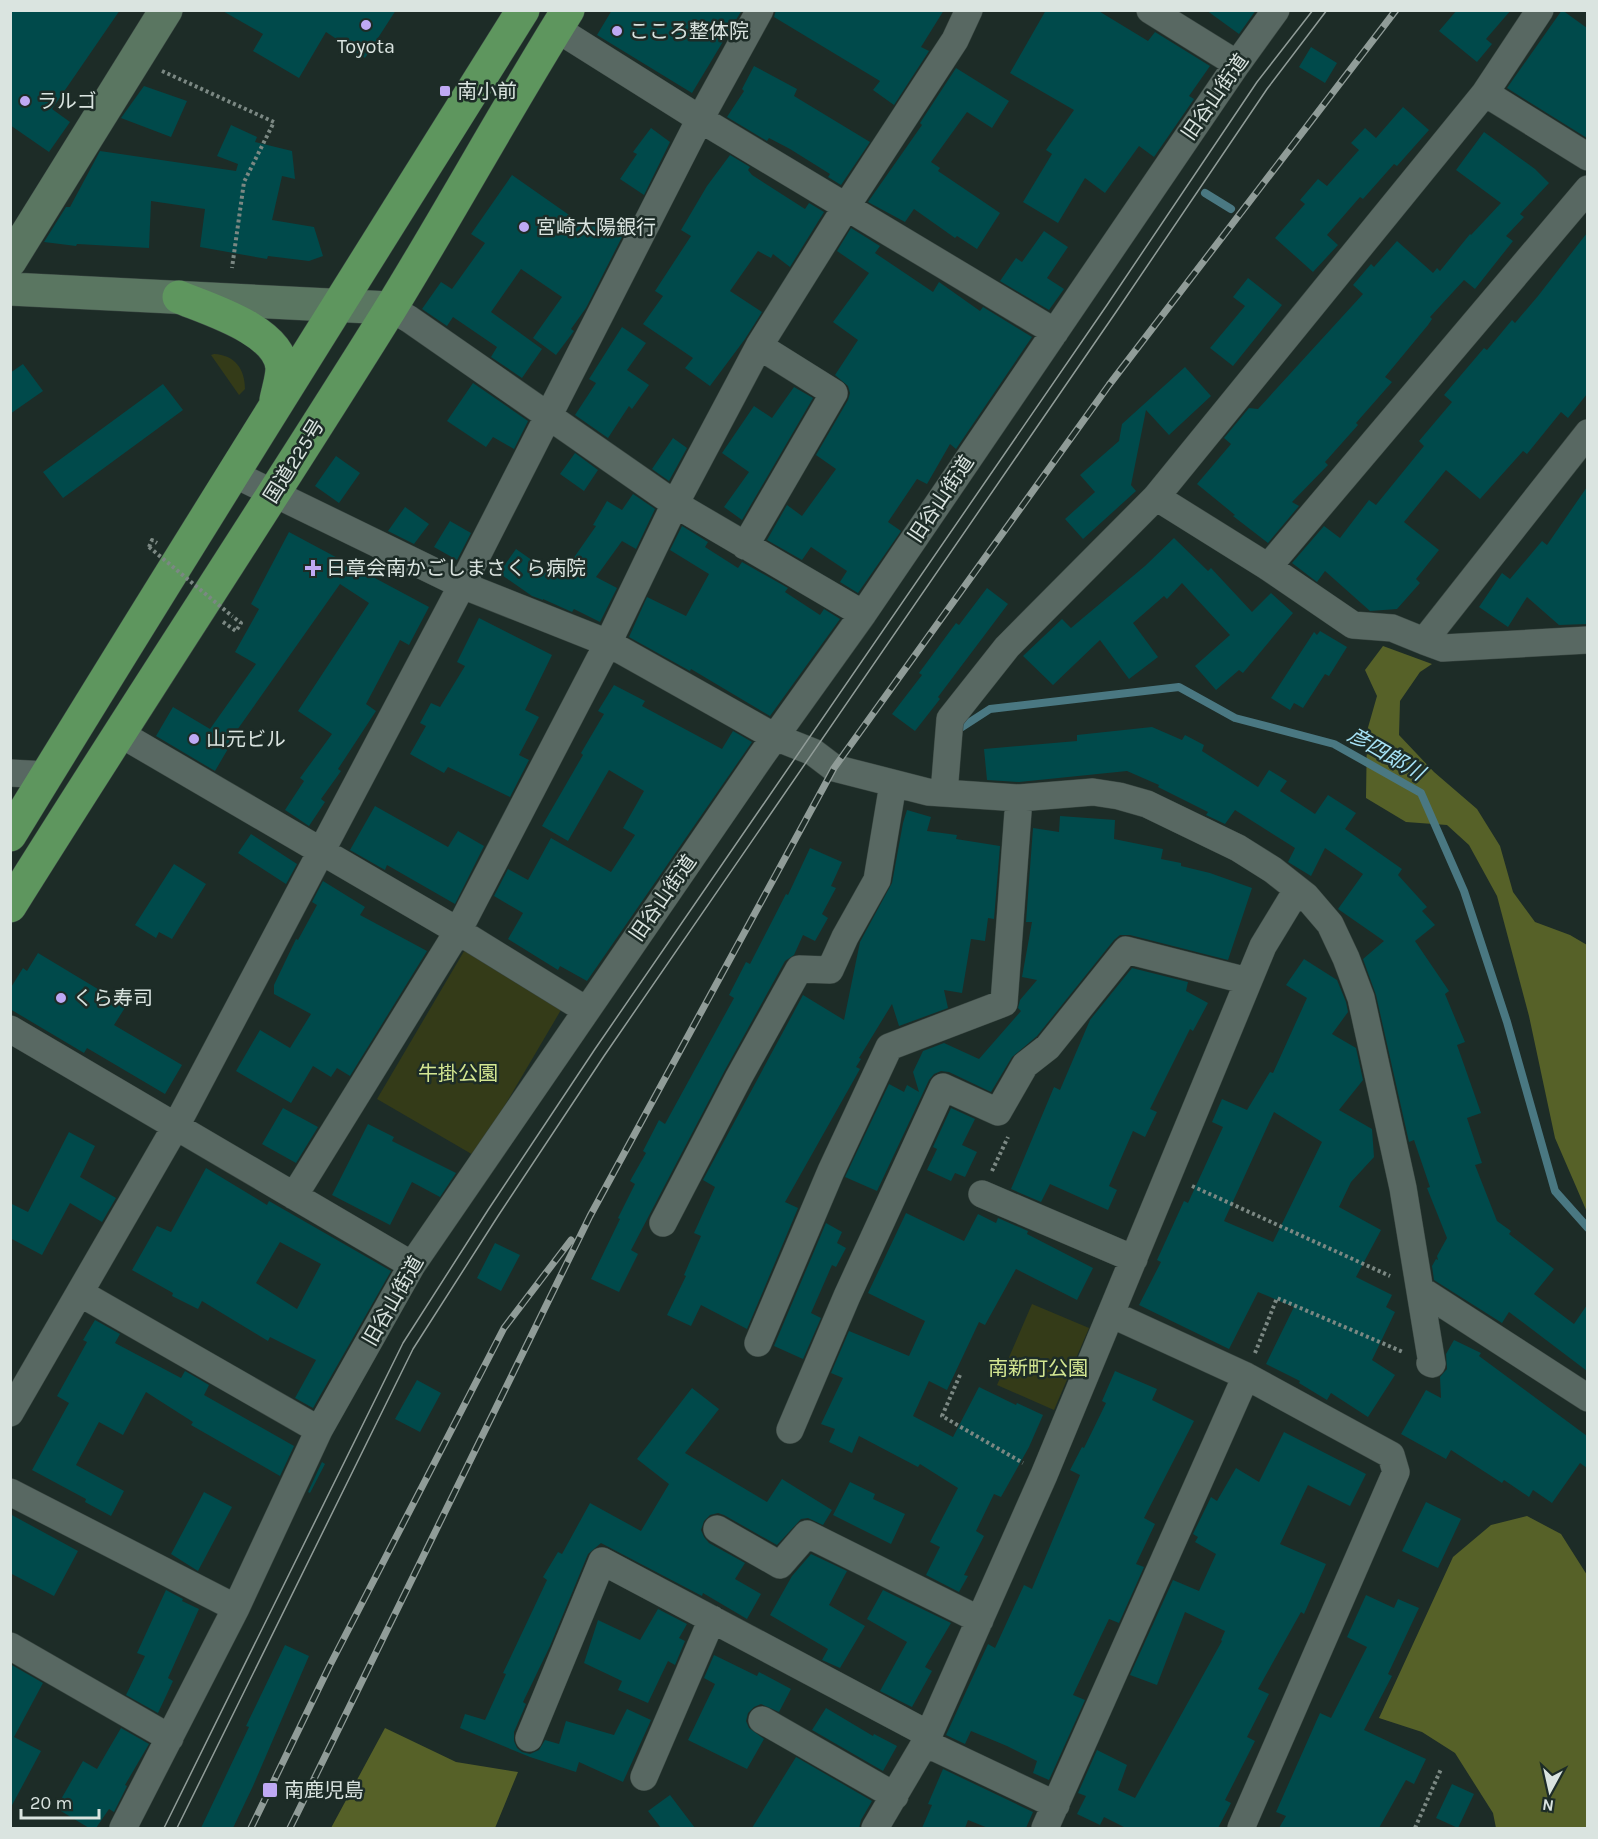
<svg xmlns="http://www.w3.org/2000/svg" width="1598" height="1839" font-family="Karla,'Noto Sans JP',sans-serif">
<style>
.green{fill:#343b18}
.forest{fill:#566128}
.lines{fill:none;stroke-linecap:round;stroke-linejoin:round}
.stream{stroke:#4a7882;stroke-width:8}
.building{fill:#004a4b;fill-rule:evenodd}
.street-casing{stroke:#3a4742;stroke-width:28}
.secondary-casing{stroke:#3a4742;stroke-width:34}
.highway-casing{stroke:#3a4742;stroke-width:34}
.path{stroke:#7b8883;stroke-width:4;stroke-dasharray:3 3;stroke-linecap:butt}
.street{stroke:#586862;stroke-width:27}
.secondary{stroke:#5a7661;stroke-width:33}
.highway{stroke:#5e965e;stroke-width:33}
.tram{stroke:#909c98;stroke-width:1.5}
.rail-casing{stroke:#909c98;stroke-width:7}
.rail{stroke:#1d2c27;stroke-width:4.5;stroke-dasharray:14;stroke-linecap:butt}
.path-bridge{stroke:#7b8883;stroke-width:4;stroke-dasharray:3 3;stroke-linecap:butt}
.poi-dot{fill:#bfa9f4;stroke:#1d2c27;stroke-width:2}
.labels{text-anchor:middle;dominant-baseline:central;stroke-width:5;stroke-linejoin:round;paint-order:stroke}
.poi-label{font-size:20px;fill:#dae4e0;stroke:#1d2c27;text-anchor:start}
.street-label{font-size:20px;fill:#dae4e0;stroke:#1d2c27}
.park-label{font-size:20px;fill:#d3e691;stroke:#1d2c27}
.water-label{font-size:21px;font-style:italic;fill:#a7e3f7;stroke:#1d2c27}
</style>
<rect width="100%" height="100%" fill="#1d2c27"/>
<path class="green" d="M214 354C235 355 245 369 245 389L239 395 211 355Z
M470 941 568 998 475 1156 377 1099Z
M1032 1304 1089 1328 1054 1410 997 1385Z"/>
<path class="forest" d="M1383 646 1432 664 1420 672 1400 701 1399 735 1434 772 1477 809 1500 846 1513 892 1535 922 1570 935 1587 945V1212L1555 1138 1529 1016 1497 896 1469 845 1447 825 1406 822 1366 798 1367 731 1377 696 1365 670Z
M1527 1516 1561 1534 1587 1575V1828H1496L1493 1813 1455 1753 1422 1732 1379 1718 1453 1557 1491 1525Z
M385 1728 456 1762 518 1772 495 1828H331Z"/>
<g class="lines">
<path class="stream" d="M1205 193 1231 209
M956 731 990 709 1179 687 1235 718 1334 744 1421 793 1464 891 1507 1022 1555 1191 1588 1228"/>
</g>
<path class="building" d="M10 10H120L52 109 70 122 49 152 10 125Z
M221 10H396L365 58 326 32 299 78 253 51 263 34Z
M612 10H742L692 93 597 35Z
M776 10H944L921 47 929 51 894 105 873 90 880 81 774 17Z
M1046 10H1097L1148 41 1155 32 1210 66 1189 96 1194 99 1154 157 1139 146 1105 193 1085 178 1058 223 1023 202 1052 154 1046 150 1074 110 1010 73Z
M1206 10H1256L1239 34Z
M1457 10H1511L1486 39 1492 44 1477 62 1439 31Z
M1562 10 1587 28V138L1507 88Z
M1311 47 1337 63 1325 83 1299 67Z
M754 66 797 89 794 96 870 142 841 185 828 177 830 174 790 149 769 138 767 141 727 117 744 91 742 89Z
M956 68 1009 101 992 128 967 112 931 162 940 168 938 171 1000 213 977 249 957 236 955 238 914 209 905 222 868 202 922 125 920 123Z
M144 86 187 101 171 137 121 118Z
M1403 107 1429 130 1397 166 1394 164 1363 199 1360 197 1327 235 1338 245 1313 272 1275 238 1305 204 1300 200 1318 179 1327 186 1359 150 1351 143 1365 128 1376 138Z
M231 125 257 137 255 142 292 151 295 179 282 176 272 220 314 227 323 256 309 261 268 256 267 259 200 247 205 209 151 201 149 248 77 244 76 246 44 242 66 207H70L100 151 236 171 238 164 217 156Z
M651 128 670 142 644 195 620 179 637 154 633 152Z
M1484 132 1535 169 1549 183 1520 214 1524 217 1506 236 1513 241 1475 289 1464 280 1430 317 1432 319 1428 325 1385 377 1392 382 1356 423 1358 425 1325 462 1328 465 1292 502 1299 506 1268 543 1233 516 1235 515 1197 484 1231 444 1224 438 1249 408 1258 409 1363 294 1353 285 1371 264 1374 267 1397 241 1433 273 1437 268 1440 271 1470 234 1471 235 1501 203 1456 170Z
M730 155 750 167 748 170 752 175 805 209 809 203 824 212 790 267 773 254 771 258 758 251 730 291 762 312 745 339 710 386 685 368 693 358 643 324 663 296 655 291 691 236 681 230 707 186Z
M512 175 582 224 585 218 622 237 586 308 571 329 574 331 556 355 533 338 562 297 521 269 491 312 542 349 522 378 491 357 497 347 453 317 447 326 422 309 441 282 452 289 485 243 471 234Z
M851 228 880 246 875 253 933 292 939 282 980 311 983 307 1032 337 956 449 950 444 927 484 917 479 888 522 901 531 858 593 840 582 847 571 811 547 802 560 767 540 787 505 802 516 836 469 816 455 848 400 850 393 848 386 835 375 858 340 833 322 869 273 837 251Z
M1044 231 1068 247 1047 278 1064 289 1049 310 1000 281 1016 258 1022 262Z
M1587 233V394L1568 418 1561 412 1527 454 1523 451 1480 499 1446 470 1404 522 1439 550 1416 579 1420 583 1397 609 1370 611 1325 571 1317 582 1292 563 1324 526 1340 538 1369 500 1376 505 1424 446 1419 441 1452 402 1444 395 1484 348 1487 350 1512 320 1515 323 1538 296Z
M1248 278 1282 305 1233 366 1210 348 1245 306 1233 297Z
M622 327 646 343 627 370 649 385 632 409 629 406 608 438 575 415 596 383 589 379Z
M23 364 43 391 10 414V373Z
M1185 367 1211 396 1169 435 1146 410 1131 485 1136 491 1083 539 1065 519 1095 492 1080 475 1119 441 1122 424Z
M473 383 528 421 514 449 493 437 486 447 447 421Z
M163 384 183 410 63 498 43 472Z
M794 387 813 398 742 520 724 507 749 472 722 453 754 406 772 418Z
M673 438 687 448 669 481 652 469Z
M575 453 598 470 584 491 560 474Z
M336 456 360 473 339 503 315 486Z
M1587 487V624L1559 625 1527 597 1508 627 1479 607 1502 573 1510 579 1542 541 1547 545Z
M633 494 655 509 636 549 622 541 596 577 617 588 600 622 574 609 572 612 543 599V600L532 596 499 573 516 549 559 579 596 526 593 525 607 501 622 510Z
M405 507 429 524 414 544 388 531Z
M450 521 471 533 457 560 434 547Z
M682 526 708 542 705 547 738 568 742 562 788 588 785 592 820 615 824 609 840 619 770 716 691 669 690 671 629 637 647 597 686 616 709 574 670 550Z
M289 532 429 607 409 645 400 640 366 704 376 711 338 769 341 771 321 799 325 802 309 826 285 810 304 781 300 778 332 734 298 711 369 603 340 584 230 740 232 742 215 771 156 736 173 707 210 729 256 664 235 652 259 609 251 604Z
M1174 538 1208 571 1211 568 1252 612 1271 593 1293 613 1243 673 1239 670 1216 690 1195 666 1230 635 1182 583 1167 599 1164 596 1133 623 1158 657 1129 679 1100 640 1053 685 1023 656 1062 619 1071 628 1145 566Z
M987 588 1008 604 938 697 940 699 915 731 892 714 922 675 919 673 956 623 959 625Z
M479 618 552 655 525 710 539 717 519 755 529 760 510 797 448 767 444 773 410 754 426 726 420 723 431 703 440 707 465 666 457 662Z
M1320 631 1347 647 1329 676 1325 674 1303 708 1294 703 1290 710 1271 698 1314 632 1317 635Z
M614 685 645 701 642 706 722 749 733 731 752 742 587 981 560 966 558 970 508 939 523 913 494 896 508 869 528 880 551 838 611 872 635 835 623 828 644 791 609 770 568 841 542 826 583 755 581 753 604 714 598 711Z
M1152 727 1182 740 1185 735 1204 745 1202 751 1258 787 1269 770 1287 781 1280 791 1315 814 1328 795 1356 813 1345 829 1402 869 1398 875 1427 907 1422 911 1435 925 1415 941 1449 991 1445 994 1465 1042 1457 1045 1481 1113 1467 1118 1482 1163 1475 1165 1497 1221 1511 1231 1509 1234 1554 1269 1534 1294 1574 1324 1587 1305V1371L1509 1312 1502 1323 1434 1280 1432 1266 1436 1259 1438 1260 1437 1256 1447 1238 1427 1188 1430 1187 1414 1140 1409 1142 1376 995 1363 959 1384 941 1338 909 1363 874 1325 848 1311 876 1288 862 1295 848 1235 810 1225 824 1206 815 1208 812 1158 787 1159 785 1127 771 1019 782 987 780 984 749 1077 741V735Z
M375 806 448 847 458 831 484 846 455 904 387 865 385 870 350 850Z
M907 810 931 817 927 831 957 835 956 839 1000 846 994 919 988 918 985 941 971 939 962 993 944 990 948 1008 899 1026 892 1004 859 1058 861 1059 856 1067 860 1069 785 1202 798 1208 747 1329 701 1305 691 1326 667 1315 686 1276 684 1275 701 1236 694 1233 715 1187 703 1180 803 995 844 1020 860 942 892 883 903 823Z
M1060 816 1115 820 1114 839 1163 849 1161 859 1181 863V866L1210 873 1252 888 1228 960 1130 935H1120L1114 940 1037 1036 1012 1057 991 1092 949 1072 941 1071 934 1074 929 1080 877 1191 845 1177 889 1084 904 1092 907 1085 919 1092 913 1072 923 1051 944 1043 979 1059 1021 1011 1018 1008 1020 1000 1037 980 1022 977 1032 922H1026L1033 828 1059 832Z
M251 834 297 864 286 884 238 853Z
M810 848 842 862 831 886 836 888 822 914 828 918 815 941 803 935 794 955 785 961 725 1070 631 1250 638 1254 619 1292 591 1279 620 1219 618 1218 635 1184 630 1181 646 1153 643 1151 659 1120 665 1124 734 998 729 995 746 962 750 964 786 894 788 895Z
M174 864 206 884 172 939 159 932 156 938 135 925Z
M323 881 365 907 360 915 427 951 350 1076 337 1068 331 1077 313 1066 291 1103 236 1071 260 1030 290 1048 311 1014 274 994V985L296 939 298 940 317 905 312 902Z
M38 953 126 1006 114 1025 182 1065 165 1094 87 1048 84 1053 10 1009V989L23 968 27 971Z
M1304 959 1337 980 1346 1002 1348 1012 1332 1034 1356 1048 1363 1080 1339 1110 1372 1129 1374 1157 1351 1182 1339 1207 1381 1230 1356 1277 1392 1295 1386 1307 1395 1312 1372 1360 1395 1375 1368 1417 1331 1393 1327 1400 1299 1383 1300 1381 1266 1364 1294 1307 1258 1292 1229 1349 1139 1305 1161 1262 1157 1260 1184 1201 1188 1203 1223 1127 1212 1122 1222 1099 1247 1110 1270 1072 1273 1073 1307 998 1286 985ZM1274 1112 1322 1142 1273 1242 1224 1221Z
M1132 968 1188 982 1186 991 1208 1003 1193 1031 1190 1029 1150 1109 1157 1112 1145 1137 1133 1131 1109 1186 1117 1190 1108 1210 1050 1184 1041 1202 1011 1189 1054 1087 1060 1090 1090 1020Z
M283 1108 318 1127 296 1163 262 1144Z
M951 1108 975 1119 962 1145 977 1152 965 1177 955 1173 951 1181 927 1170 937 1149 933 1147Z
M368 1124 394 1137 392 1141 456 1173 440 1197 412 1182 390 1225 332 1195Z
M69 1132 95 1146 80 1177 116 1198 102 1222 70 1203 42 1255 10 1238V1203L28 1212Z
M206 1168 267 1205 269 1201 391 1271 313 1408 295 1398 316 1360 270 1337 268 1341 202 1301 198 1309 172 1296 173 1293 132 1270 157 1226 171 1232ZM280 1242 321 1264 297 1309 256 1283Z
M906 1213 964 1241 978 1214 996 1223 998 1218 1028 1231 1027 1234 1093 1268 1077 1300 1016 1269 985 1325 979 1322 947 1390 929 1381 913 1416 953 1437 979 1387 1016 1405 1017 1403 1043 1415 1029 1447 1001 1497 994 1494 976 1531 984 1536 964 1575 968 1576 959 1592 926 1575 940 1547 930 1542 958 1488 920 1464 918 1467 859 1436 852 1453 829 1442 835 1429 821 1424 843 1378 831 1373 849 1331 909 1356 925 1321 868 1293Z
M826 1223 842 1232 837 1243 846 1248 836 1267 832 1265 811 1313 821 1318 803 1359 774 1346Z
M495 1243 520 1255 501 1291 477 1278Z
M95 1320 120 1334 115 1343 181 1378 185 1371 209 1385 204 1395 294 1446 280 1476 191 1425 193 1422 146 1392 123 1435 99 1422 76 1465 124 1491 111 1516 85 1502 86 1499 32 1470 69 1403 57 1396 87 1342 83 1340Z
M1454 1340 1481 1353 1479 1356 1587 1436V1468L1580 1463 1552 1503 1533 1490 1529 1497 1504 1480 1502 1483 1451 1450 1446 1459 1401 1434 1426 1390 1441 1398 1440 1377 1447 1369 1446 1354Z
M1115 1371 1157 1389 1152 1400 1194 1421 1144 1518 1155 1524 1136 1564 1144 1567 1119 1623 1109 1619 1073 1695 1085 1700 1049 1780 1033 1773 1037 1761 1007 1746 971 1731 965 1744 946 1735 988 1644 995 1648 1024 1585 1032 1589 1080 1475 1070 1470 1082 1447 1084 1448 1106 1403 1102 1401Z
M417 1380 441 1393 420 1432 395 1419Z
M692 1388 719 1409 685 1453 767 1502 782 1479 832 1510 823 1525 808 1518 801 1519 777 1545 724 1515 718 1513 710 1515 704 1521 701 1530 704 1537 709 1543 745 1563 735 1579 761 1594 747 1619 703 1593 702 1596 601 1543 588 1554 550 1646 523 1702 526 1704 514 1732V1741L517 1748 522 1752 530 1754 539 1750 545 1740 559 1744 566 1721 614 1735 627 1709 651 1720 623 1782 579 1762 576 1772 530 1757 460 1728 465 1714 485 1720 506 1674 503 1673 547 1580 543 1577 558 1552 562 1554 590 1503 641 1531 669 1484 637 1459Z
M1284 1432 1366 1474 1350 1506 1308 1485 1280 1544 1326 1564 1304 1614 1301 1612 1258 1689 1269 1694 1247 1737 1255 1741 1225 1800 1231 1803 1218 1828H1126L1104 1817 1100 1825 1077 1814 1086 1796 1078 1793 1097 1750 1127 1765 1118 1790 1135 1798 1222 1641 1221 1640 1225 1631 1185 1612 1157 1685 1130 1675 1173 1580 1199 1591 1216 1554 1195 1542 1198 1537 1193 1534 1211 1497 1217 1501 1236 1468 1259 1482Z
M322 1462 325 1464 310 1493 308 1492Z
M850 1482 875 1494 873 1499 905 1514 891 1544 833 1515Z
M204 1492 232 1507 198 1571 171 1554Z
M1426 1502 1461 1519 1438 1568 1402 1551Z
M10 1514 78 1551 54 1596 10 1573Z
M811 1554 847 1571 829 1605 865 1626 840 1668 822 1660 828 1649 770 1615 792 1576Z
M166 1590 183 1599 182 1601 199 1609 168 1678 173 1681 158 1713 126 1695 145 1656 137 1653Z
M883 1590 951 1623 925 1667 932 1671 912 1707 880 1691 907 1642 867 1619Z
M1366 1595 1394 1608 1398 1599 1419 1608 1388 1674 1392 1676 1364 1730 1426 1759 1414 1784 1406 1780 1379 1828H1279L1286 1816 1276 1812 1320 1713 1331 1718 1367 1647 1347 1637Z
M658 1609 687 1624 679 1638 685 1641 675 1665 668 1661 648 1703 618 1690 622 1681 584 1663 598 1620 640 1640Z
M285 1645 309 1656 253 1786 233 1828H201L249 1727 246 1726Z
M714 1655 757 1676 759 1672 791 1689 779 1712 761 1704 754 1707 748 1713 746 1721 749 1728 764 1739 747 1769 688 1740 715 1684 704 1678Z
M10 1664 43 1683 14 1737 41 1751 10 1809Z
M826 1708 873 1736 874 1734 897 1746 883 1771 812 1730Z
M121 1728 149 1744 125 1785 127 1786 114 1812 109 1809 96 1828H89L56 1808 83 1761 97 1769Z
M796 1757 872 1801 861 1820 859 1828H752Z
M943 1769 1033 1812 1026 1828H988L968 1820 965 1828H922L932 1805 928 1804Z
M1452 1784 1474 1794 1458 1828 1436 1818Z
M670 1795 695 1828H661L648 1811Z"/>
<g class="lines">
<defs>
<path id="street" d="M1150 10 1237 64
M557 29 700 119 1055 332
M1485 93 1588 157
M390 308 409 319 675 504 863 614
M234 474 462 585 608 643 775 737 813 752 834 768 928 792 1019 798 1093 792 1119 796 1147 804 1238 848 1273 870 1306 896 1330 924 1346 958 1361 998 1403 1188 1432 1364 1430 1363
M1156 497 1268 567 1353 625 1392 628 1424 641 1588 433
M745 546 834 393 759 346
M1268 567 1588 189
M1424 641 1443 648 1588 640
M119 733 458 931 586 1010
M10 773 47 775
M944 793 950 719 1007 647 1156 497 1485 93 1540 10
M10 1029 412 1265
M982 1194 1134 1259
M294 1196 458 931 608 643 675 504 759 346 853 196 955 40 969 10
M663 1223 739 1077 799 969 830 970 845 937 877 880 893 784
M1421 1290 1588 1398
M80 1293 319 1430
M1111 1314 1246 1376 1391 1455 1396 1472 1241 1828
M758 1343 831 1171 889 1047 1004 1003 1019 798
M10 1413 176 1126 462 585 700 119 760 10
M790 1430 847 1296 943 1087 998 1112 1025 1065 1048 1047 1126 950 1248 981
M10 1492 236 1608
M717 1529 780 1565 807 1534 980 1620
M10 1646 170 1738
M762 1720 895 1796
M529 1738 602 1561 928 1734
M925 1743 1056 1805
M644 1777 712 1619
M123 1828 236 1608 319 1430 412 1265 762 755 863 614 1237 64 1276 10
M875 1828 925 1743 1044 1475 1263 946 1297 890
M1045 1828 1246 1376"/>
<path id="secondary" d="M10 261 166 10
M10 289 390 308"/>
<path id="highway" d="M179 297C208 309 279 330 282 368 282 378 278 390 276 400
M10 835C179 558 351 285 523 10
M10 906C135 706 265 510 389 311 450 212 506 109 568 10"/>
</defs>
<use href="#street" class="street-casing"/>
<use href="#secondary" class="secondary-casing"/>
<use href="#highway" class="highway-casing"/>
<path class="path" d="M162 71 274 122 244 182 232 268
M149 547 152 540 157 543
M223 622 236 631 241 623 232 616
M992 1171 1008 1137
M1192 1186 1390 1276
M1255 1353 1277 1298 1403 1352
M960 1375 942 1416 1023 1463
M1415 1828 1441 1769"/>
<use href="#street" class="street"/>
<use href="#secondary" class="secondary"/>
<use href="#highway" class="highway"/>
<path class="tram" d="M164 1828 403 1343 488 1210 595 1049 1107 305 1257 82 1313 10
M177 1828 413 1349 498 1216 604 1056 1116 312 1267 89 1327 10"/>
<defs>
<path id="rail" d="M251 1828 329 1667 504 1328 571 1240
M290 1828 590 1216 834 768 1109 385 1396 10"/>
</defs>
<use href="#rail" class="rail-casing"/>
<use href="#rail" class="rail"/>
<path class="path-bridge" d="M149 547 232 616"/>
</g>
<g class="poi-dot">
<circle cx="366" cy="25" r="6"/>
<circle cx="617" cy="31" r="6"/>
<rect x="439" y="85" width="12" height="12" rx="3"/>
<circle cx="25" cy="101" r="6"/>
<circle cx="524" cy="227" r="6"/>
<path d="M310 559h6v6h6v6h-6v6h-6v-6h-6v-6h6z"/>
<circle cx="194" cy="739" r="6"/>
<circle cx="61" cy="998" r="6"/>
<rect x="262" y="1782" width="16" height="16" rx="3"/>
</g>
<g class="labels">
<g class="poi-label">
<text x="629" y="31">こころ整体院</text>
<text x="366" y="46" text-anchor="middle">Toyota</text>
<text x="457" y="91">南小前</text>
<text x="37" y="101">ラルゴ</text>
<text x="536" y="227">宮崎太陽銀行</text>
<text x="326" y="568">日章会南かごしまさくら病院</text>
<text x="206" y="739">山元ビル</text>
<text x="73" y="998">くら寿司</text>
<text x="284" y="1790">南鹿児島</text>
</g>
<g class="street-label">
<text transform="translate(1215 97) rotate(-55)">旧谷山街道</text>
<text transform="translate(294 461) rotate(-58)">国道225号</text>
<text transform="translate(941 499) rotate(-56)">旧谷山街道</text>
<text transform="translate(663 898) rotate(-55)">旧谷山街道</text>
<text transform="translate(393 1301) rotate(-60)">旧谷山街道</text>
</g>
<g class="park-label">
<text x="458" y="1073">牛掛公園</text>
<text x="1038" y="1368">南新町公園</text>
</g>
<g class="water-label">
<text transform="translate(1386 754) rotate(30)">彦四郎川</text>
</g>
</g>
<rect width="1598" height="1839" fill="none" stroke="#dae4e0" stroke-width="24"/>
<g transform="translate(1550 1791) rotate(188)" stroke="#1d2c27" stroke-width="4.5" paint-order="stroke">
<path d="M0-4.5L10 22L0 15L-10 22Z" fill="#dae4e0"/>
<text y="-9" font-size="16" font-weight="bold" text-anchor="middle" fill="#dae4e0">N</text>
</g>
<path d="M21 1809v9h78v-9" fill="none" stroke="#dae4e0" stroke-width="3"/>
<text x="30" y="1809" font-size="18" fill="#dae4e0" stroke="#1d2c27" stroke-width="4.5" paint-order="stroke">20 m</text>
</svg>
